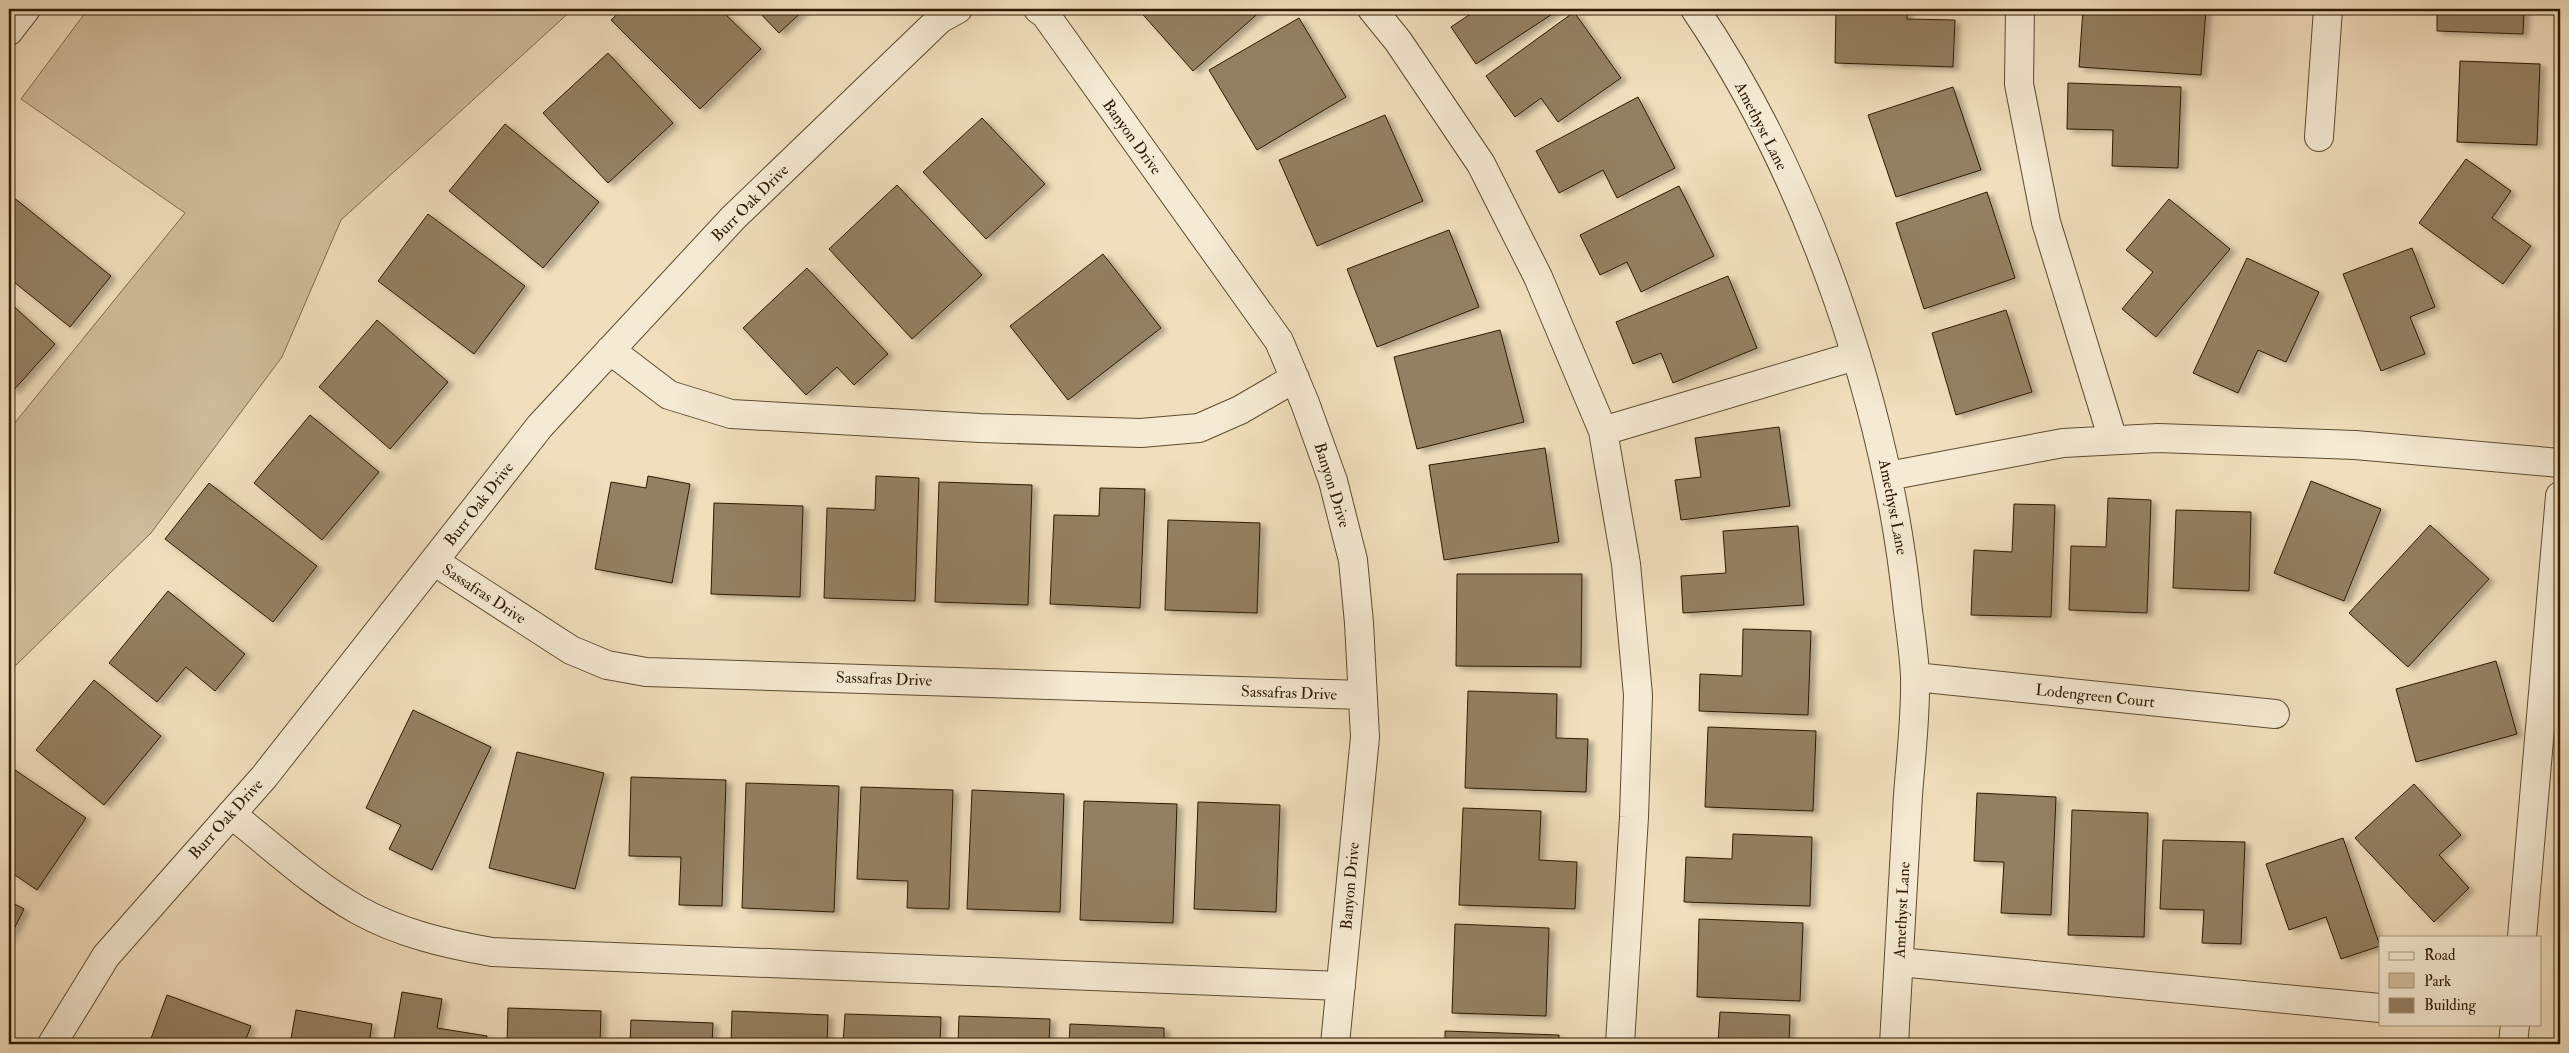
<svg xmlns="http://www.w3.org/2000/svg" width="2569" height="1053" font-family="'IM FELL Double Pica',serif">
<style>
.green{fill:#cfbd9c;stroke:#7e6c4e}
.building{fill:#938062;stroke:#2e1a00;filter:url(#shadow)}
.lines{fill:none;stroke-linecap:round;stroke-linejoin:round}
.minor-casing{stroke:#5e4b2f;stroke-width:30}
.minor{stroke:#f5ead3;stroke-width:28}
.labels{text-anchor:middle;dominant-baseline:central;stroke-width:4;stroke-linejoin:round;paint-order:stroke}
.street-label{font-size:16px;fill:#2e1a00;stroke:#f5ead3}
</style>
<defs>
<filter id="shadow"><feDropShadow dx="5.5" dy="3" stdDeviation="2.5" flood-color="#0004"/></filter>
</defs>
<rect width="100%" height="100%" fill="#f0debc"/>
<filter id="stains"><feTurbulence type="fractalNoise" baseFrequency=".004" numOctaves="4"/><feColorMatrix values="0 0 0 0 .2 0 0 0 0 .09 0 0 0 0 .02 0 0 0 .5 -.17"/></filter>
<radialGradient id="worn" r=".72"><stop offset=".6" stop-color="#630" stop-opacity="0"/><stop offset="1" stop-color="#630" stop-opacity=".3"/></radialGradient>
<path class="green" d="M88 9H573L341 220 282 357 151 533 9 672V430L185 213 21 99Z"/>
<path class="building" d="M623 9H720L761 49 700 109 611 20Z
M756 9H805L779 33Z
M1138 9H1263L1193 71Z
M1478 9H1560L1476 64 1451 27Z
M1836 9H1907V19L1955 20 1953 67 1835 63Z
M2083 9H2206L2201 75 2079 67Z
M2437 9H2524L2523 34 2437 31Z
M1574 12 1621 78 1558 122 1541 98 1515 117 1486 76Z
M1299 18 1346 97 1257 150 1209 70Z
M608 53 673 123 608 183 543 113Z
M2460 61 2540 64 2537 145 2457 142Z
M2068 83 2181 87 2178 168 2112 166 2113 130 2067 129Z
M1953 87 1981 170 1896 197 1868 115Z
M1638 97 1675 168 1617 198 1603 170 1559 193 1536 151Z
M1385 115 1423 201 1317 246 1279 160Z
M982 118 1045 184 986 239 923 172Z
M505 124 599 202 543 268 449 191Z
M2466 159 2511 191 2492 218 2531 246 2503 284 2419 223Z
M897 185 982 275 912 339 829 249Z
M1679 186 1714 256 1641 292 1627 262 1600 275 1580 235Z
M1987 192 2015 278 1924 309 1896 223Z
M13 197 111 276 70 327 9 278V259L12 255 9 253V202Z
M2169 199 2230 249 2156 337 2122 309 2153 272 2126 250Z
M428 214 525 286 474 354 378 281Z
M1449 230 1479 307 1377 347 1347 269Z
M2412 248 2435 307 2410 317 2425 354 2381 371 2343 274Z
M1103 254 1161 328 1068 400 1010 326Z
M2247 258 2319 292 2286 362 2258 350 2238 393 2193 373Z
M807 268 888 354 854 385 837 367 806 395 743 328Z
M1728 276 1757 348 1673 383 1661 353 1633 364 1616 322Z
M9 302 55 344 13 391 9 387Z
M2006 310 2032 392 1956 415 1932 333Z
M377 320 448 382 390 449 319 387Z
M1500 330 1524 422 1417 449 1394 357Z
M310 415 379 472 322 540 254 483Z
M1779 427 1790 506 1681 520 1675 480 1701 477 1695 438Z
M1545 448 1559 542 1444 560 1429 465Z
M648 476 690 484 672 583 595 569 611 482 646 488Z
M876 476 919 478 915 601 824 598 827 508 875 510Z
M2311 481 2381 509 2344 601 2274 573Z
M939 482 1032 485 1028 605 935 602Z
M209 483 317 566 273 622 165 539Z
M1100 488 1145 489 1140 608 1050 604 1054 515 1099 516Z
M2108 498 2151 500 2147 613 2069 610 2071 546 2106 547Z
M714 503 803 506 800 597 711 594Z
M2014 504 2055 505 2051 617 1971 615 1974 550 2012 552Z
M2176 510 2251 512 2249 591 2173 588Z
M1168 520 1260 523 1257 613 1165 610Z
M2430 525 2489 579 2408 667 2349 613Z
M1798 526 1804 605 1683 613 1681 576 1726 573 1723 531Z
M1457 574H1582L1581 667 1456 666Z
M168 591 245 654 215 691 186 667 157 702 109 663Z
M1743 629 1811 631 1808 715 1699 711 1700 674 1742 676Z
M2496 661 2517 734 2416 762 2396 689Z
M94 680 161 736 104 805 36 750Z
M1468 691 1557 694 1556 738 1588 739 1586 792 1465 788Z
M413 710 491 747 432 870 389 849 401 825 366 808Z
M1708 727 1816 731 1813 811 1705 807Z
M517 752 604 773 575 889 489 868Z
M9 766 86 818 37 890 9 871Z
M631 777 726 780 722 906 679 905 681 857 629 856Z
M746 783 839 786 834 912 742 908Z
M2414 784 2461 835 2439 855 2469 888 2434 922 2355 838Z
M861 787 953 790 949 909 907 908 908 881 857 879Z
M972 790 1064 794 1060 912 967 909Z
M1977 793 2056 797 2051 915 2001 913 2004 862 1974 861Z
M1084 801 1177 804 1173 923 1080 920Z
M1198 802 1280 805 1276 912 1194 909Z
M1463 808 1541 811 1539 860 1577 862 1575 909 1459 905Z
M2072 810 2148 813 2144 937 2068 935Z
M1733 834 1812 837 1810 906 1684 902 1686 857 1732 859Z
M2343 838 2380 946 2341 959 2326 917 2289 930 2266 864Z
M2163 840 2245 842 2241 944 2202 943 2204 910 2160 909Z
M9 901 24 909 9 939Z
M1699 919 1803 923 1800 1001 1697 997Z
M1455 924 1549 928 1546 1016 1452 1013Z
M402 992 442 999 437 1028 487 1036 485 1044H393Z
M167 995 251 1026 244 1044H149Z
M508 1008 601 1011 600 1044H507Z
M296 1010 372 1024 369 1044H290Z
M732 1011 828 1015 827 1044H731Z
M1720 1012 1790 1015 1789 1044H1718Z
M845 1014 941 1017 940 1044H843Z
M959 1016 1050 1019 1049 1044H958Z
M631 1020 713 1023 712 1044H630Z
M1070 1024 1164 1028V1044H1069Z
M1445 1031 1559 1035V1044H1445Z
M2162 1039 2240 1042V1044H2161Z
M2086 1041 2136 1043V1044H2086Z
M1995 1042 2041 1043V1044H1995Z
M1679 1043 1716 1044H1679Z"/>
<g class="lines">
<defs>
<path id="minor" d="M1038 9 1045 14 1279 341 1305 403 1333 481 1353 560 1359 623 1365 737 1335 1044
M1372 9 1398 41 1481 164 1538 277 1603 431 1626 564 1638 695 1634 817 1620 1044
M1695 9C1810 179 1888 408 1908 611 1911 633 1914 655 1915 676 1916 715 1911 756 1908 795 1904 878 1899 961 1894 1044
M2020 9 2019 84 2046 222 2113 440
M9 31 26 9
M2319 137 2328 9
M610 350 669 395 731 414 980 428 1141 433 1199 428 1240 410 1295 378
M1603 431 1855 356
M1888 476 2063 443 2158 438 2355 445 2560 463
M435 562 571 650 607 665 646 672 1362 695
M1915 677 2275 714
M231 814C272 846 312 884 358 910 399 933 446 944 492 952L1341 986
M2522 937 2560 496
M1899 962 2380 1008
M52 1044 106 956 264 777 540 426 733 218 940 19 958 9
M2513 1044 2515 1024"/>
</defs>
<use href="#minor" class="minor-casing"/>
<use href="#minor" class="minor"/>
</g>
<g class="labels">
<g class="street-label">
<text transform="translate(1761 126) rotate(63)">Amethyst Lane</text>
<text transform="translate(1132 137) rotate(54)">Banyon Drive</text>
<text transform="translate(750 203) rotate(-45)">Burr Oak Drive</text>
<text transform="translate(1332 485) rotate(73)">Banyon Drive</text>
<text transform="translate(479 504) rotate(-52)">Burr Oak Drive</text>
<text transform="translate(1893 507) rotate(79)">Amethyst Lane</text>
<text transform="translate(484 594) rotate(33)">Sassafras Drive</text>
<text transform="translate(884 679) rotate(2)">Sassafras Drive</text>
<text transform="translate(1289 693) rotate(2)">Sassafras Drive</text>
<text transform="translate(2095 696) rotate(6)">Lodengreen Court</text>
<text transform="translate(226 819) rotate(-48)">Burr Oak Drive</text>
<text transform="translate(1350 886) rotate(-85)">Banyon Drive</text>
<text transform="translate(1902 910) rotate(-87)">Amethyst Lane</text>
</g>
</g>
<rect width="2569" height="1053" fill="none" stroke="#f0debc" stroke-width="30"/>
<rect x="10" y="10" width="2549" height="1033" fill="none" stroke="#2e1a00" stroke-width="2.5"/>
<rect x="15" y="15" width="2539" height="1023" fill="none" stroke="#2e1a00"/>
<rect x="2379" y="936" width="162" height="90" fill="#f5ead3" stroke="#a5977f"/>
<rect x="2389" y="952" width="25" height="8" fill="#f5ead3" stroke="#a5977f"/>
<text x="2424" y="960" font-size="15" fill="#2e1a00">Road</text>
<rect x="2389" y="973" width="25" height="15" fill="#cfbd9c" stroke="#a5977f"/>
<text x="2424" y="986" font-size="15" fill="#2e1a00">Park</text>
<rect x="2389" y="998" width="25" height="15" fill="#938062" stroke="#a5977f"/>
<text x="2424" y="1010" font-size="15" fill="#2e1a00">Building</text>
<rect width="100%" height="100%" filter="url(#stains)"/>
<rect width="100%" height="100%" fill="url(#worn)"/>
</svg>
